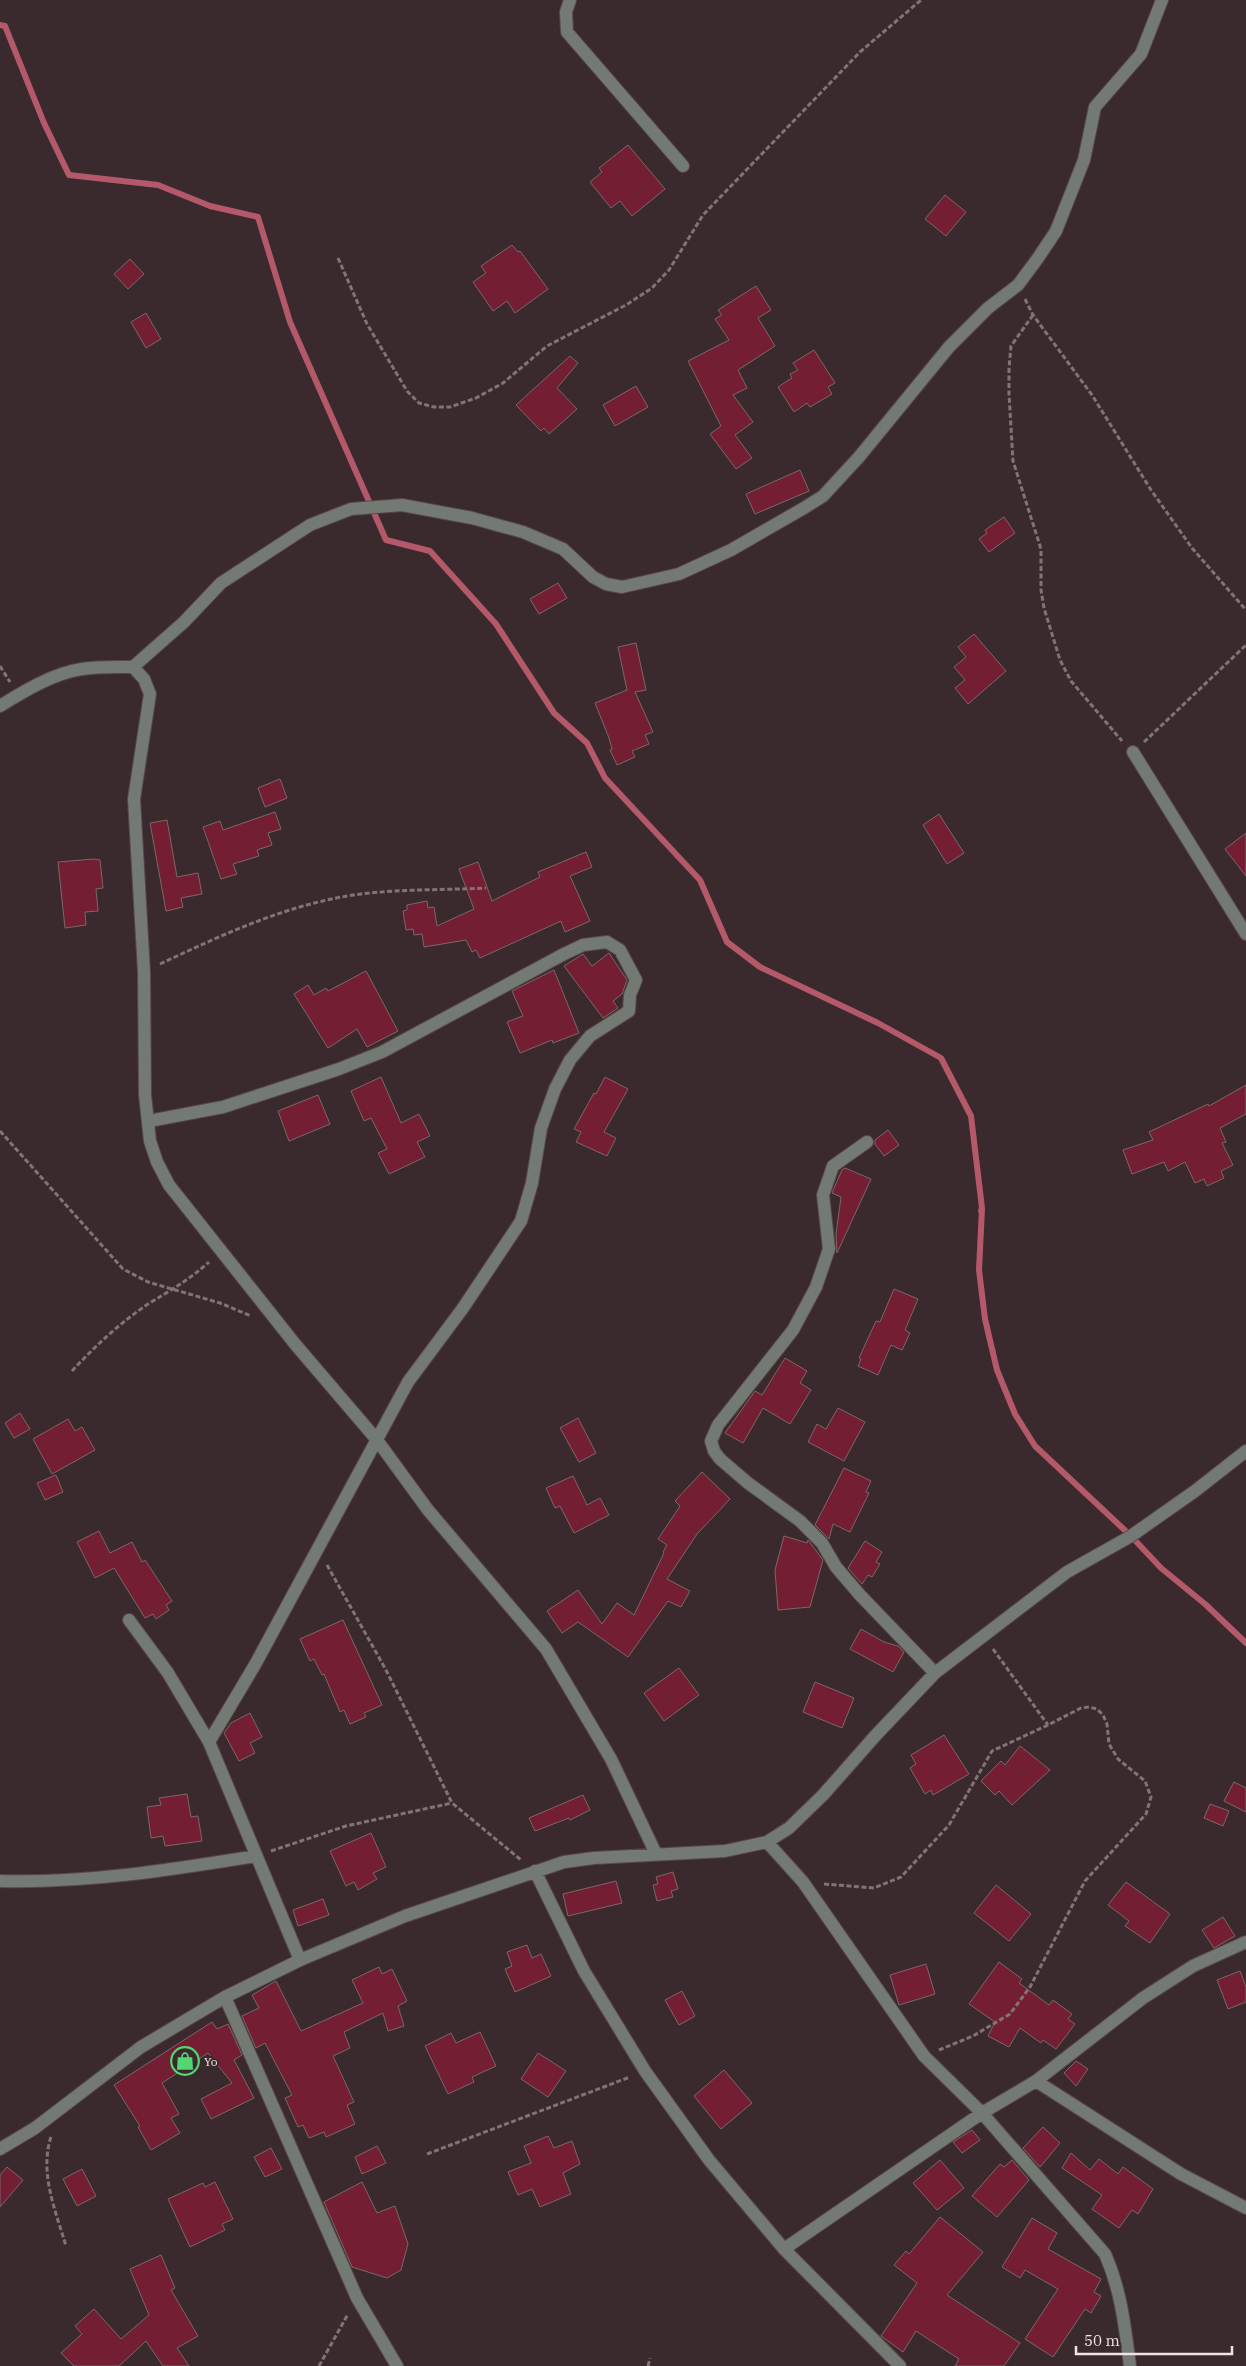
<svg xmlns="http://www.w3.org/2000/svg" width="1246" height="2366" font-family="'IBM Plex Serif',serif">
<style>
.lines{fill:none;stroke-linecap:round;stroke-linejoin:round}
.stream{stroke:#b4596a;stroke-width:6}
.building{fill:#741e34;stroke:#7b676a}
.minor-casing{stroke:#58484a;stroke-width:14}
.path{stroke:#827375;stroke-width:3;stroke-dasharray:5 2.5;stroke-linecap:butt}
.minor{stroke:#737973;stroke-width:12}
.labels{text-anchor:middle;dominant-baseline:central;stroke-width:4;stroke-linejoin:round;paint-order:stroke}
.poi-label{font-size:12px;fill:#f0e4e5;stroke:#3b2a2d;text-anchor:start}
</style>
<rect width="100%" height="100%" fill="#3b2a2d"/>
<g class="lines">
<path class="stream" d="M0 25 5 26 44 123 69 175 158 185 210 206 258 217 290 322 386 540 430 551 496 624 554 713 587 743 605 778 700 880 727 942 760 967 878 1023 941 1058 971 1116 982 1208
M981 1211 982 1208 979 1270 985 1319 997 1370 1015 1414 1035 1446 1131 1536 1161 1568 1205 1604 1246 1643"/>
</g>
<path class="building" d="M628 145 665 189 632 216 620 201 611 208 590 182 602 172 599 168Z
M945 195 966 212 946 236 925 219Z
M512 245 518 252 520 251 548 289 515 313 507 301 493 311 473 282 486 273 481 266Z
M130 259 144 274 128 289 114 274Z
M756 286 771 310 758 318 775 346 738 370 747 388 733 395 753 422 735 435 752 458 736 469 710 434 721 426 688 361 729 340 715 319 722 315 718 310Z
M146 313 161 339 146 348 131 322Z
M814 350 835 383 828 387 832 394 810 407 807 403 794 412 778 387 792 378 790 374 798 370 793 363Z
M570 356 578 363 557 388 577 409 549 434 544 428 541 431 516 405Z
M636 386 648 407 615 426 603 405Z
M800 470 809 491 755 514 746 494Z
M1004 517 1015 533 989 552 979 539 987 533 985 530Z
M558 583 567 598 539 614 530 599Z
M974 634 1006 671 968 704 955 688 965 680 954 667 966 657 958 647Z
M636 643 646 690 635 692 653 732 645 735 649 744 632 751 635 757 617 765 610 750 612 749 609 738 595 703 627 690 618 647Z
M280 779 287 798 265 807 258 788Z
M275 812 281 829 268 833 272 845 257 850 259 856 233 864 237 874 221 879 203 827 220 821 223 830Z
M939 814 964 853 947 864 923 825Z
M167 820 177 877 198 873 202 894 181 898 183 907 166 911 150 823Z
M1246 833V876L1225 849Z
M586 852 592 867 570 876 590 921 565 932 561 921 480 958 476 950 472 952 466 940 424 947 422 934 414 935 413 929 406 930 403 911 407 910V905L427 901 428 908 434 907 437 926 474 909 459 869 478 862 492 901 540 877 538 872Z
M94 859 100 860 103 888 96 889 98 911 85 912 86 925 65 928 58 862Z
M609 953 627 980 622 994 613 1001 618 1008 603 1018 564 966 583 954 592 966Z
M554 970 579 1033 553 1043 552 1040 520 1053 507 1022 523 1016 512 991Z
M366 971 398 1031 367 1047 357 1029 328 1048 294 994 308 985 314 995 326 988 328 991Z
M381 1077 401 1123 419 1114 430 1136 417 1142 425 1157 389 1174 378 1153 387 1149 371 1118 364 1121 351 1091Z
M605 1077 628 1089 604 1132 616 1138 607 1156 576 1142 581 1132 574 1129 594 1093 596 1094Z
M1246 1085V1114L1220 1128 1226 1142 1222 1143 1233 1165 1221 1171 1224 1178 1207 1186 1204 1179 1195 1183 1185 1162 1168 1171 1164 1162 1132 1174 1123 1150 1153 1140 1149 1132 1208 1104 1209 1106Z
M318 1095 330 1124 289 1141 278 1111Z
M888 1130 899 1145 884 1156 875 1144V1140Z
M845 1168 871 1179 837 1253 836 1234 841 1197 832 1193 842 1170Z
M894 1289 918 1299 905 1330 910 1333 902 1350 891 1345 878 1375 858 1366 861 1359 859 1358 876 1321 880 1322Z
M785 1358 807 1371 800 1383 811 1390 790 1424 763 1408 743 1443 725 1433 755 1391 762 1395Z
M838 1408 865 1422 844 1461 808 1442 817 1424 826 1429Z
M20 1413 30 1429 14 1438 5 1423Z
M578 1418 596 1453 579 1462 560 1428Z
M68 1419 75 1431 82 1427 95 1450 52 1474 33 1439Z
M844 1468 871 1481 866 1492 869 1493 850 1532 833 1524 829 1539 815 1525Z
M702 1472 730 1499 697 1534 667 1579 690 1591 681 1607 668 1601 628 1657 578 1622 562 1633 547 1611 578 1590 602 1624 617 1603 634 1615 664 1553 663 1552 667 1545 658 1539 680 1506 675 1501Z
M56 1475 63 1492 45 1500 37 1483Z
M573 1476 587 1505 600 1498 609 1515 574 1533 560 1506 555 1508 546 1488Z
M99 1531 110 1553 132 1542 142 1562 145 1560 172 1601 166 1605 169 1610 156 1619 153 1614 145 1618 114 1568 95 1578 77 1542Z
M784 1536 807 1543 808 1540 823 1560 810 1607 778 1610 775 1570Z
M865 1541 882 1552 876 1562 880 1564 872 1577 868 1575 862 1584 848 1568Z
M343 1620 382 1705 364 1713 366 1717 350 1724 344 1710 340 1712 324 1674 322 1675 314 1659 310 1661 300 1639Z
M861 1629 884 1642 898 1646 904 1652 893 1672 850 1649Z
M679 1668 699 1695 664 1721 644 1693Z
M815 1682 854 1698 842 1728 803 1712Z
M250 1713 262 1737 250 1743 255 1753 239 1761 224 1733 231 1723Z
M944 1735 969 1774 933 1795 931 1790 925 1794 910 1768 916 1764 911 1755Z
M1020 1746 1050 1770 1012 1805 999 1791 995 1795 981 1781 1001 1761 1005 1765Z
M1234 1782 1246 1788V1812L1224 1801Z
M187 1794 191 1817 198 1816 202 1841 165 1846 163 1836 151 1838 147 1807 161 1805 159 1798Z
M583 1795 590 1810 570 1820 569 1818 535 1831 529 1818Z
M1210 1804 1229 1811 1223 1826 1204 1818Z
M371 1833 386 1867 373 1873 377 1879 358 1890 354 1882 346 1886 330 1851Z
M673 1872 678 1889 671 1891 673 1897 657 1901 653 1885 658 1884 656 1877Z
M616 1881 622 1903 568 1916 563 1894Z
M1126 1882 1170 1914 1150 1943 1125 1926 1129 1921 1108 1905Z
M996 1885 1031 1914 1009 1941 974 1913Z
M323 1899 329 1915 298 1926 293 1910Z
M1223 1917 1235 1936 1214 1948 1202 1930Z
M527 1945 532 1958 541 1954 551 1976 515 1992 505 1969 512 1966 507 1952Z
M999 1962 1022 1979 1019 1983 1049 2005 1053 2000 1072 2014 1068 2019 1075 2024 1056 2049 1043 2040 1041 2043 1020 2028 1009 2047 988 2036 995 2022 969 2004Z
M926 1964 935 1994 899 2005 890 1975Z
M379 1967 382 1974 392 1969 407 2001 398 2006 404 2026 388 2031 383 2013 344 2032 350 2048 333 2056 354 2102 347 2105 355 2124 326 2137 324 2132 309 2138 303 2125 298 2127 285 2098 292 2095 265 2043 256 2048 242 2016 259 2008 252 1995 276 1981 301 2031 363 2003 352 1980Z
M1240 1971 1246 1987V2002L1228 2009 1217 1980Z
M682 1991 695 2016 679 2025 665 2000Z
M212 2022 217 2029 228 2024 242 2055 234 2060 254 2098 211 2119 201 2099 232 2083 208 2053 162 2083 179 2114 171 2118 180 2133 151 2150 138 2127 140 2126 114 2085Z
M480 2032 496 2066 472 2077 474 2082 448 2094 425 2046 451 2033 456 2043Z
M538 2053 566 2071 548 2097 521 2079Z
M1076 2061 1088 2069 1076 2086 1064 2073Z
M724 2070 752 2103 721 2129 694 2096Z
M1043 2127 1060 2143 1040 2167 1023 2148Z
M972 2130 980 2140 962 2153 953 2142Z
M548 2136 554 2148 572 2141 580 2164 563 2173 571 2194 540 2207 532 2189 518 2195 508 2172 531 2163 524 2146Z
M377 2146 386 2163 362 2174 355 2157Z
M271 2148 282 2169 265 2177 254 2157Z
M1071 2153 1090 2170 1099 2159 1118 2174 1123 2167 1153 2189 1138 2214 1132 2210 1119 2228 1092 2209 1102 2195 1062 2168Z
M940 2160 964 2188 937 2210 913 2183Z
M1012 2160 1029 2180 997 2217 972 2196 1000 2164 1004 2167Z
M7 2167 23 2180 0 2207V2175Z
M82 2169 96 2196 77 2206 63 2179Z
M215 2182 233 2219 222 2224 225 2230 190 2247 168 2199 203 2183 205 2187Z
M362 2182 377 2213 395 2206 408 2244 401 2270 387 2278 352 2267 324 2202Z
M940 2217 983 2252 947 2295 1020 2343 1004 2366H955L959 2359 916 2331 903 2352 881 2336 917 2283 894 2265 906 2251 909 2254Z
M1032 2218 1057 2233 1048 2249 1101 2279 1094 2292 1101 2296 1091 2313 1085 2309 1053 2357 1025 2339 1058 2289 1025 2270 1020 2278 1002 2267Z
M161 2255 175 2288 171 2290 198 2336 177 2348 189 2366H163L146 2341 119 2366H74L61 2353 82 2334 75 2326 94 2309 121 2339 149 2315 130 2269Z"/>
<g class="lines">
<defs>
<path id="minor" d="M570 0 566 12 567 32 683 166
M133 667 184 622 221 583 310 525 351 509 402 505 472 518 523 532 563 549 593 577 606 584 622 587 679 574 731 550 804 508 823 496 859 457 949 347 988 308 1018 285 1038 258 1056 231 1084 160 1095 107 1141 54 1162 0
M0 706C24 691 54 673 82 669 99 666 116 667 133 667L144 679 150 694 134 799 144 972 145 1095 150 1141 157 1162 169 1185 295 1344 377 1440 428 1510 546 1649 611 1759 656 1854
M1133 752 1246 934
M149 1121 223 1107 339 1069 382 1052 564 954 583 945 607 942 620 950 636 980 630 995 629 1011 590 1036 570 1060 555 1089 541 1128 532 1183 521 1221 463 1308 408 1382 256 1663 209 1742
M867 1142 833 1166 823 1195 829 1249 816 1287 793 1330 718 1425 711 1441 714 1451 720 1459 748 1483 800 1521 822 1543 836 1567 860 1595 935 1673
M129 1620 168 1673 209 1742 300 1960
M767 1842 803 1882 924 2056 982 2113 1105 2254C1121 2290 1125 2327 1130 2366
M535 1871 584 1971 645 2071 709 2160 784 2249 900 2366
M0 1881C89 1883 169 1870 256 1856
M225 1997 357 2298 397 2366
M1036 2081 1181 2174 1246 2208
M0 2149 35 2128 141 2047 225 1997 300 1960 405 1916 564 1862 594 1858 725 1851 767 1842 789 1828 823 1795 876 1735 935 1673 1067 1572 1131 1536 1195 1491 1246 1451
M784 2249 982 2113 1036 2081 1143 1998 1193 1966 1246 1942"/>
</defs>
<use href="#minor" class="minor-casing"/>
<path class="path" d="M338 258 367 324 407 391 419 403 434 407H450L476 398 503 383 547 346 626 305 652 288 669 270 703 215 860 52 921 0
M1025 299 1033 315 1092 395 1151 490 1192 548 1246 610
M1033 315 1011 346 1009 368V394L1013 461 1041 549V590L1044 608 1060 660 1071 681 1122 741
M0 666 10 682
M1144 742 1246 645
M160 964C224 934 290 903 361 894 402 889 445 890 486 888
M0 1131 123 1269 148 1282 220 1303 251 1316
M72 1371C95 1346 120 1323 148 1304 171 1290 189 1280 209 1262
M327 1565 386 1670 452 1803 521 1860
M993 1649 1048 1725
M271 1851 346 1826 452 1803
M824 1884 874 1888 901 1877 949 1825 992 1751 1048 1725 1081 1708 1089 1707 1097 1709 1103 1715 1107 1724 1109 1744 1118 1759 1145 1781 1151 1797 1146 1814 1085 1881 1030 1987 1010 2014 973 2036 939 2050
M51 2137C39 2173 56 2212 66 2246
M427 2154 630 2077
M319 2366 348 2314
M648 2366 650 2358"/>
<use href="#minor" class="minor"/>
</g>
<defs>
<symbol id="shop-ring" viewBox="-11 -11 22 22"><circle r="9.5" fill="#3b2a2d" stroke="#54d672" stroke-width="1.5"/><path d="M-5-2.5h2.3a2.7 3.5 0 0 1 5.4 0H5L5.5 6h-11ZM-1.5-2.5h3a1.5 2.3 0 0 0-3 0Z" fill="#54d672"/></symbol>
</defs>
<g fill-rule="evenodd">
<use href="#shop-ring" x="169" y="2045" width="32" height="32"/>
</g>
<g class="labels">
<g class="poi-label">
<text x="204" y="2061">Yo</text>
</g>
</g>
<path d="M1076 2346v8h156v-8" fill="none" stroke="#f0e4e5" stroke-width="2.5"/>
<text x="1084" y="2346" font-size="15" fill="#f0e4e5" stroke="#3b2a2d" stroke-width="4" paint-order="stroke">50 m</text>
</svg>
